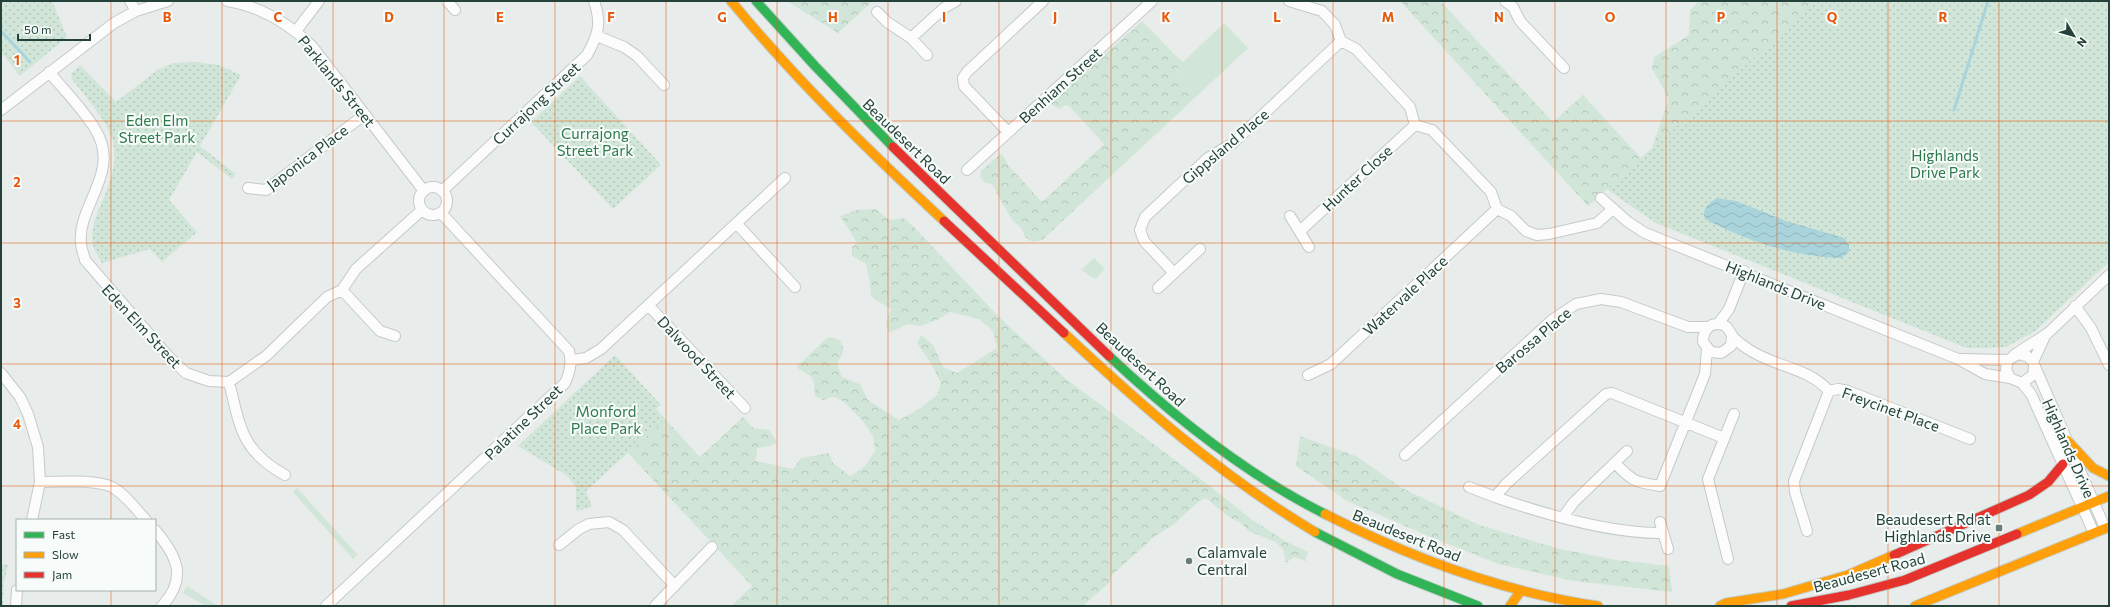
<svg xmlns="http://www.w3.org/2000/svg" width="2110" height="607" font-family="Commissioner,sans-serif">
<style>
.green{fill:#d1e6d8}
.forest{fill:url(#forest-crowns)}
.park{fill:url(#park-dots)}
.water{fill:url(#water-waves)}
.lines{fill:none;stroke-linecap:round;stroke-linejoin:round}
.stream{stroke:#a9d4db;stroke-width:3}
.street-casing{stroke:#c5cac8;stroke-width:12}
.fast-casing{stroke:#c3ccc9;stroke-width:11}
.slow-casing{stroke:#c3ccc9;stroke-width:11}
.jam-casing{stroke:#c3ccc9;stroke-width:11}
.street{stroke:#fcfcfc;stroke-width:10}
.fast{stroke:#30b455;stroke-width:9}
.slow{stroke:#ff9f0a;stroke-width:9}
.jam{stroke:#e5322d;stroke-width:9}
.grid{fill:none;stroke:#e8590c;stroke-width:1;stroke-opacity:0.55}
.poi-dot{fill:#697e78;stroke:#f7fbf9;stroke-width:1.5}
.labels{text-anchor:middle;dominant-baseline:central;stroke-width:4;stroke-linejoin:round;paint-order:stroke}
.street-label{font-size:15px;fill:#24423a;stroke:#f7fbf9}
.park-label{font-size:15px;fill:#2d7a4b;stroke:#f7fbf9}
.poi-label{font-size:15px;fill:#24423a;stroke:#f7fbf9;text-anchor:end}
.grid-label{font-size:13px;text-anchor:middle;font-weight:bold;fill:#e8590c;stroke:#f7fbf9;stroke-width:4;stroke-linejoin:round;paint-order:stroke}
</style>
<defs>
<pattern id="forest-crowns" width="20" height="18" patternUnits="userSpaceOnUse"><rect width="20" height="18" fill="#d1e6d8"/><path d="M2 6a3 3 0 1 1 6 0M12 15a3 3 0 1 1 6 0" fill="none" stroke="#b3c6ba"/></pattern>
<pattern id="park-dots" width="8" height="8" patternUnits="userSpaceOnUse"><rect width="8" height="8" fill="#d1e6d8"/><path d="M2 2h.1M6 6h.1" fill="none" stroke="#b3c6ba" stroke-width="1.8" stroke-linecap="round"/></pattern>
<pattern id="water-waves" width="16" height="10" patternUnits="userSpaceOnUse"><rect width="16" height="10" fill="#a9d4db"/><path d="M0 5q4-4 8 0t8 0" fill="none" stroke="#91b7bd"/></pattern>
</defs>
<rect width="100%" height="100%" fill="#e8edeb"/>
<path class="green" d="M1142 21 1146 25 1175 55C1158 56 1149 31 1133 29Z
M1224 23 1248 48 1198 95 1197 89 1193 86 1191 90 1184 84 1176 71 1181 60 1183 62Z
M1094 258 1105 269 1095 279 1081 270Z
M297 488 358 555 353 559 293 492Z
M187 586 218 606H206L183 593Z"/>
<path class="forest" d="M787 1H873L838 33Z
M1400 1H1440L1553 122 1583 95 1641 158 1652 148 1667 104 1668 97 1652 69 1654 57 1689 35 1690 10 1699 1H2109V262L2035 331 2006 347 1967 348 1656 223 1607 189 1588 206Z
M1133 29C1149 31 1158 56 1175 55L1181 60 1176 71 1184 84 1191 90 1193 86 1198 89V95L1042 240 1033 242 1025 237 1022 229 1012 220 992 184 984 182 980 177 981 171 999 155H1003L1008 165 1042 202 1104 144 1070 107 1066 105 1059 109 1050 103Z
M875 209 890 220 903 218 913 226 998 316 1066 379 1206 483 1251 519 1285 541 1308 552 1305 561 1294 557 1286 563 1283 549 1276 542 1250 532 1241 523 1227 516 1206 498 1198 502 1173 525 1154 537 1111 576 1110 582 1083 606H731L752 586 628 453 615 452 656 409 700 457 743 417 753 428 769 430 777 442 770 446 757 448 756 461 793 469 801 458 829 453 833 463 850 476 865 466 875 451 873 436 862 420 843 401 833 397 823 400 815 396C814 372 812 379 796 367L828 337 840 340 844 350 837 364 842 377 860 384 868 400 899 420 919 409 937 395 941 383 932 365 917 343 921 335 933 345 943 367 957 373 997 348 993 331 979 319 950 312 939 319 920 326 908 324 889 333 886 323 891 309 871 297 870 283 866 264 852 256V247L857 243 840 216 857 210Z
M1300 436 1356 456 1402 488 1479 525 1560 549 1617 560 1669 566 1672 592 1574 581 1498 564 1426 535 1347 501 1296 466Z"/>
<path class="park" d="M1 1H52L67 37 20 76 1 52Z
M1818 1H2109V262L2035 331 2006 347 1967 348 1656 223 1607 189Z
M196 62 219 65 241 75 200 146 236 174 232 179 197 152 169 200 197 232 162 262 150 249 102 263C99 258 95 252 93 246 86 214 122 183 113 142 107 119 86 98 71 78L72 73 80 65 116 102 156 71 173 63Z
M580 76 661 165 613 209 531 122Z
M615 355 661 405 656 409 665 419 586 491 592 507 576 511V487L566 475 518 446Z
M1 564 8 565 4 583 3 606H1Z"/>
<path class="water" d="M1717 198 1736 201 1786 221 1844 238 1849 244V252L1841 258C1794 257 1747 241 1705 219 1701 209 1709 203 1717 198Z"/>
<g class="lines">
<path class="stream" d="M1 31 30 62
M1954 110 1988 1"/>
<defs>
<path id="street" d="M130 1 136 11
M227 1C259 6 288 23 312 46L424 191
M447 1 455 10
M1289 1 1322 11 1335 25 1341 41 1356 49 1410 107 1415 125 1432 130 1491 192 1497 209 1511 216 1526 231 1537 235 1549 234 1597 223 1613 209
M1505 1 1513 7 1520 21 1564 68
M877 12 887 22 911 38 944 8 956 1
M296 31 319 1
M597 36 624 47 637 56 664 85
M911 38 927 55
M49 72C64 90 83 109 95 129 122 172 77 205 81 243 81 248 84 255 85 260L168 356 186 373 209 381 229 382 266 356 327 297 342 290 356 269 422 210
M1 110 114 23 136 11 168 1
M1008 132 964 86 963 78 967 72 1043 1
M967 170 1152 1
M419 201a14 14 0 1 1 28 0a14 14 0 1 1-28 0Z
M248 188 266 190 364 115
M442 191 587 55C598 35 602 24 594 1
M1601 198 1628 222 1645 233 1958 359 1985 374 2010 378
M1290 216 1309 247
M737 224 795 287
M1300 231 1415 125
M1174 273 1144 241 1140 230 1145 217 1208 158 1233 143 1341 41
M1158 288 1200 249
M342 290 380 331 395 336
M649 306 745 408
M2075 306 2091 328 2109 365
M1718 324 1729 309 1744 271
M1732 336 1731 346 1721 353 1711 352 1703 342C1703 332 1708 323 1719 324 1729 325 1729 332 1734 338 1738 342 1743 346 1748 349 1774 367 1808 367 1829 391L1838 389 1848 391 1970 439
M2014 355 2048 333 2109 275
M1960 359 2008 360
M572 360 586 358 601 349 785 178
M2033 362 2045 336
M2034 367 2033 375 2022 383 2010 378 2006 369 2008 360 2018 354 2027 356 2033 362 2105 528
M1 373 20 397 28 414 38 447 40 482 32 520
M1308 375 1331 364 1497 209
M229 382C240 426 241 451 285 475
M2022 383 2031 394 2094 533
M1405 455 1552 320 1576 304 1601 299 1621 302 1688 327H1708
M1615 463C1633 482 1635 482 1660 486L1705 374 1707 349
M40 482C60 482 94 479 112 487 125 494 136 509 146 520
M1469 487 1495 497
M1563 517 1574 502 1627 451
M1660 522 1668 549
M155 530C177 556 188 578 162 606
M1807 531 1795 492 1794 481 1829 391
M1663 533C1612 534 1544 514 1495 497L1506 484 1606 394 1612 393 1724 438
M559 545 579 529 589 524 609 522 623 530 674 585
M1728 559 1708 479 1734 414
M16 606 17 590
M326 606 565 383C570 372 572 363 569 351L441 213
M655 606 712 547"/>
<path id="fast" d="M756 1 815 66 893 147
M1109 356C1174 417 1245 474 1325 514
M1315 532 1397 574 1478 606"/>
<path id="slow" d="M731 1C796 80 869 151 944 221
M1064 333C1144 408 1220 475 1315 532
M2067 440 2093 468 2109 476
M1325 514C1411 558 1503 592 1598 606
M2017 534 2109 496
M1510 606 1520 592
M1720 606 1726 603 1783 594 1848 575 1894 555
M1915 606 2109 527"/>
<path id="jam" d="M893 147 1109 356
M944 221 1064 333
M1894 555 2029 495 2048 482 2063 464
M1791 606 1849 595 1905 580 2017 534"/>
</defs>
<use href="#street" class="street-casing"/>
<use href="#fast" class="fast-casing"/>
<use href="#slow" class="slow-casing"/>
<use href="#jam" class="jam-casing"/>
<use href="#street" class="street"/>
<use href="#fast" class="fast"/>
<use href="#slow" class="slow"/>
<use href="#jam" class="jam"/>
</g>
<path class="grid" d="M111 1V520M222 1V606M333 1V606M444 1V606M555 1V606M666 1V606M777 1V606M888 1V606M999 1V606M1111 1V606M1222 1V606M1333 1V606M1444 1V606M1555 1V606M1666 1V606M1777 1V606M1888 1V606M1999 1V606M1 121H2109M1 243H2109M1 364H2109M1 486H2109M111 590V606"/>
<g class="poi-dot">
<rect x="1995" y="524" width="8" height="8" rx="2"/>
<circle cx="1189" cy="561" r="4"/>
</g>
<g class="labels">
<g class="street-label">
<text transform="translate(337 81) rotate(51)">Parklands Street</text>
<text transform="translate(1060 85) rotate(-42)">Benhiam Street</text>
<text transform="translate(536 103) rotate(-43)">Currajong Street</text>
<text transform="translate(907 141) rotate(44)">Beaudesert Road</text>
<text transform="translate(1225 146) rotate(-40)">Gippsland Place</text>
<text transform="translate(307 157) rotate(-37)">Japonica Place</text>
<text transform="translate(1357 178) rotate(-43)">Hunter Close</text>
<text transform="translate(1776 285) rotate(22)">Highlands Drive</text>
<text transform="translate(1405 295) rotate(-43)">Watervale Place</text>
<text transform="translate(142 326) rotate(47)">Eden Elm Street</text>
<text transform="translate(1533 340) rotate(-40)">Barossa Place</text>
<text transform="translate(697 357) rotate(47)">Dalwood Street</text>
<text transform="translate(1141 364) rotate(43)">Beaudesert Road</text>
<text transform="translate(1891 409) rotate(20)">Freycinet Place</text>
<text transform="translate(523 422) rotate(-44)">Palatine Street</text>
<text transform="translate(2069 448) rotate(66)">Highlands Drive</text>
<text transform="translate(1407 535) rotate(22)">Beaudesert Road</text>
<text transform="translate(1869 572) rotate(-15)">Beaudesert Road</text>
</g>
<g class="park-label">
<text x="157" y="120">Eden Elm<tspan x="157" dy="17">Street Park</tspan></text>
<text x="595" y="133">Currajong<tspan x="595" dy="17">Street Park</tspan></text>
<text x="1945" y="155">Highlands<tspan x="1945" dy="17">Drive Park</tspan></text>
<text x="606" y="411">Monford<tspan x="606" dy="17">Place Park</tspan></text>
</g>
<g class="poi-label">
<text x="1991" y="519">Beaudesert Rd at<tspan x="1991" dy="17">Highlands Drive</tspan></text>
<text x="1197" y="552" text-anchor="start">Calamvale<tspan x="1197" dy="17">Central</tspan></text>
</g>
</g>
<g class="grid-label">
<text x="167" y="22">B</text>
<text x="278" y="22">C</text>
<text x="389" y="22">D</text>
<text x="500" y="22">E</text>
<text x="611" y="22">F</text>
<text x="722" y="22">G</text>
<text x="833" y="22">H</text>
<text x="944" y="22">I</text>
<text x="1055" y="22">J</text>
<text x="1166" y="22">K</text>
<text x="1277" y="22">L</text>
<text x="1388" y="22">M</text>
<text x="1499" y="22">N</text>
<text x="1610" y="22">O</text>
<text x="1721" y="22">P</text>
<text x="1832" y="22">Q</text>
<text x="1943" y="22">R</text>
<text x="17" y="65">1</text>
<text x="17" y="187">2</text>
<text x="17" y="308">3</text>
<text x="17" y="429">4</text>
</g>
<rect width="2110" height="607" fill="none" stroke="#24423a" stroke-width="4"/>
<rect x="16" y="519" width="140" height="72" fill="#f7fbf9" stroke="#a3b1ad"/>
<rect x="24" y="532" width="20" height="6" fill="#30b455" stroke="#a3b1ad"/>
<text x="52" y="539" font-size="12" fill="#24423a">Fast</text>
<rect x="24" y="552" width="20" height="6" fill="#ff9f0a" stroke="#a3b1ad"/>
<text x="52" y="559" font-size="12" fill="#24423a">Slow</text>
<rect x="24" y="572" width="20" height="6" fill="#e5322d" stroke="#a3b1ad"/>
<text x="52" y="579" font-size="12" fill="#24423a">Jam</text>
<g transform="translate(2074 36) rotate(128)" stroke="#f7fbf9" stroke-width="3" paint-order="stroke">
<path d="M0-3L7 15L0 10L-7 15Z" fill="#24423a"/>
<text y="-6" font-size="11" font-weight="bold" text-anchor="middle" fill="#24423a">N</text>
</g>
<path d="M18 34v6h72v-6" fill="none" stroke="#24423a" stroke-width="2"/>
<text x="24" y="34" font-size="12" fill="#24423a" stroke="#f7fbf9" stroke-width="3" paint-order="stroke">50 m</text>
</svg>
